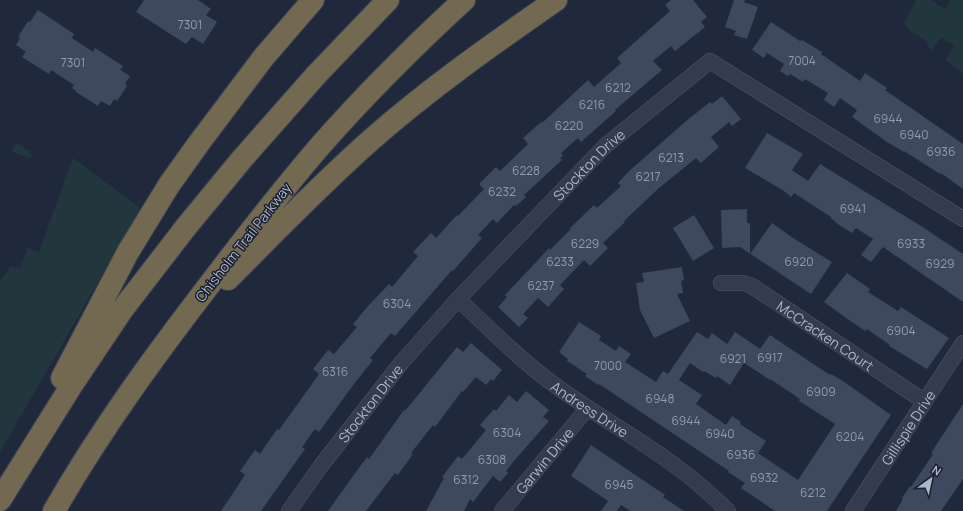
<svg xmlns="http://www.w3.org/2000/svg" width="963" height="511" font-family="Manrope,sans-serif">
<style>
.green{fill:#22373d}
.building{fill:#3e485e;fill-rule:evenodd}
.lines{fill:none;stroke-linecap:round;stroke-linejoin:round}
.minor-casing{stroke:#4f5667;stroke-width:16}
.motorway-casing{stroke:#3c4354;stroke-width:24}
.minor{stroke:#343b4c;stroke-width:15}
.motorway{stroke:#736950;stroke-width:22}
.labels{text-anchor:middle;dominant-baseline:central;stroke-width:3;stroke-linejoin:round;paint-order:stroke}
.number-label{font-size:12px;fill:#939aae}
.street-label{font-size:14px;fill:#afb6c8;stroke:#192031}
</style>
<rect width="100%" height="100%" fill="#20293c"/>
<path class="green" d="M917 0H931L945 9 951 0H963V73L945 60 954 46 941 37 931 51C930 49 928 45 927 42 918 33 909 35 904 21Z
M19 144 29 151 32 156 30 158 12 152 14 145Z
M73 158 143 210 113 256 0 452V280L4 277 10 266 20 268 27 248 39 252Z"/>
<path class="building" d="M144 0H198L211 9 206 15 217 22 203 44 192 37 186 44 136 12Z
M671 0H693L707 17 701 22 705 27 675 51 671 46 653 61 662 70 615 110 616 111 581 142 578 138 561 153 563 155 560 158 562 160 524 195 526 197 516 206 514 205 497 223 493 219 478 235 482 238 453 271 452 270 395 336 391 333 370 358 373 360 354 384 319 432 315 429 302 447 305 449 261 511H221L245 475 240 471 255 450 260 454 277 429 279 430 319 374 313 369 328 350 334 354 357 327 353 324 368 306 389 284 392 287 418 256 413 252 431 233 436 238 457 215 458 216 484 189 479 184 496 167 500 171 528 144 523 138 541 122 542 123 588 80 594 87 621 63 617 58 670 11 665 5Z
M734 0H745L744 2 758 7 747 39 734 35 736 31 725 27Z
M38 10 74 34 72 38 93 52 95 48 123 66 120 70 130 76 125 84 127 86 117 101 114 99 110 106 101 101 98 106 76 92V91L72 88 74 85 51 70 49 74 22 57 26 52 16 45 20 38 18 37 28 21 30 22Z
M771 22 800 41 802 40 822 52 821 54 860 81 865 73 887 88 885 90 963 144V189L941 173 940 174 904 151V152L887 142 852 117 857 110 840 98 834 107 824 100 828 93 805 79 803 82 790 74 788 76 780 71 784 64 767 53 764 58 752 50Z
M722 96 741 119 732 126 729 122 711 137 719 147 701 163 696 158 659 188 624 221 625 222 603 243 608 248 590 266 584 260 560 285 564 289 548 307 538 298 523 314 528 318 519 327 498 307 507 297 505 295 538 260 549 248 550 250 571 229 570 228 594 205 597 208 621 186 618 183 628 172 685 122 710 102 712 104Z
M767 133 803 154 792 170 808 181 820 164 921 226 963 254V302L883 247 871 262 861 255 873 239 856 228 852 233 839 225 831 218V217L794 193 791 197 784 191 745 168Z
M747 209V223H750V254L772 223 793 238 832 262 811 294 740 247 722 248 721 210Z
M694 215 714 248 693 261 673 228Z
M682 267 684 280 681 281 683 293 677 294 690 321 654 338 640 310 636 283 644 282 642 273Z
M847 273 870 289 868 292 898 311 901 307 949 338 927 369 889 346 890 345 867 329 865 331 849 320 824 302Z
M579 322 601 336 599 340 616 351 619 346 631 354 625 362 656 382 663 371 668 374 697 332 708 339 712 333 727 344 735 332 760 349 770 335 830 375 831 374 843 381 891 415 827 511H775L741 488 745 483 728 472 729 471 599 384 598 385 585 376 587 374 567 361 568 359 559 352ZM690 363 703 372 704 371 716 378 717 376 730 385 744 363 770 380V379L800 399 799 401 835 424 798 480 758 453 766 441 740 424 741 422 732 416 726 425 696 404 702 395 679 380Z
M471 343 502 370 493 381 491 379 486 385 476 377 463 392 462 391 435 427 433 425 411 453 413 454 398 475 395 473 366 511H328L358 469 367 457 369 459 404 410 405 411 448 358 457 347 463 352Z
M526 391 549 410 543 417 549 421 514 461 506 471 508 473 500 482 493 476 473 502 470 499 464 511H426L444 478 442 477 458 456 462 459 486 430 480 425 494 409 496 411 509 395 517 402Z
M963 404V479L941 511H896L903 499 902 498 910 486 911 487 933 454 931 453Z
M591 445 665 495 663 497 684 511H630L621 505 617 511H601L608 501 571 476Z"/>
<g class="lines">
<defs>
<g id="minor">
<path id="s1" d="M721 283H743L752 286 925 402"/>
<path id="s2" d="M458 299C489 328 521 361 556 386 597 416 642 440 682 471 699 483 713 497 728 511"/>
<path id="s3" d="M289 511 320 467 402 362 458 299 605 146 710 61 963 219"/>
<path id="s4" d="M502 511 587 409"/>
<path id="s5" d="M853 511 963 343"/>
</g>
<path id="motorway" d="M228 279C275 232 322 183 372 139 430 88 493 44 556 0
M62 378 128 252 169 185 199 143 263 58 313 0
M0 500 73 383 122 310 186 227 242 159 317 74 388 0
M54 511C101 429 156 354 213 280 248 234 283 189 320 146 365 95 414 46 464 0"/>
</defs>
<use href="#minor" class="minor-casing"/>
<use href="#motorway" class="motorway-casing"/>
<use href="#minor" class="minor"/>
<use href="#motorway" class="motorway"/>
</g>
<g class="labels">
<g class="number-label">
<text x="190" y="24">7301</text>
<text x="802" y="60">7004</text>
<text x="73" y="62">7301</text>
<text x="618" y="87">6212</text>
<text x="592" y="104">6216</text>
<text x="888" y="118">6944</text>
<text x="569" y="125">6220</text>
<text x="914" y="134">6940</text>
<text x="941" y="151">6936</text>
<text x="671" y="157">6213</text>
<text x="526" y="170">6228</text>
<text x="648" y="176">6217</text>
<text x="502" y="191">6232</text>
<text x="853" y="208">6941</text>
<text x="585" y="243">6229</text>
<text x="911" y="243">6933</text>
<text x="560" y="261">6233</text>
<text x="799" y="261">6920</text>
<text x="940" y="263">6929</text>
<text x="541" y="285">6237</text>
<text x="397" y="303">6304</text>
<text x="901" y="330">6904</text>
<text x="770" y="357">6917</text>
<text x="733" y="358">6921</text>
<text x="608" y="365">7000</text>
<text x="335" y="371">6316</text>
<text x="821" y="391">6909</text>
<text x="660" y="398">6948</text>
<text x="686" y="420">6944</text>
<text x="507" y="432">6304</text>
<text x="720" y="433">6940</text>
<text x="850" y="436">6204</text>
<text x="741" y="454">6936</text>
<text x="492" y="459">6308</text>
<text x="764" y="477">6932</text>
<text x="466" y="479">6312</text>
<text x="619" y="484">6945</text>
<text x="813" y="492">6212</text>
</g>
<g class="street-label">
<text stroke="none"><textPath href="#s3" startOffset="459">Stockton Drive</textPath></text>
<text transform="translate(243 242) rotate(-52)">Chisholm Trail Parkway</text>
<text stroke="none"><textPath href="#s1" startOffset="120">McCracken Court</textPath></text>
<text stroke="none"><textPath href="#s3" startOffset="135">Stockton Drive</textPath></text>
<text stroke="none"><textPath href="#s2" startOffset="172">Andress Drive</textPath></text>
<text stroke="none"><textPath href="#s5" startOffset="100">Gillispie Drive</textPath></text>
<text stroke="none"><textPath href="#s4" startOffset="66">Garwin Drive</textPath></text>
</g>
</g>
<g transform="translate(931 479) rotate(33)" stroke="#192031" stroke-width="3" paint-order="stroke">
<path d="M0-3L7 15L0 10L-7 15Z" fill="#afb6c8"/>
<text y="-6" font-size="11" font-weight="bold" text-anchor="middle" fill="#afb6c8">N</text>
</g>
</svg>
